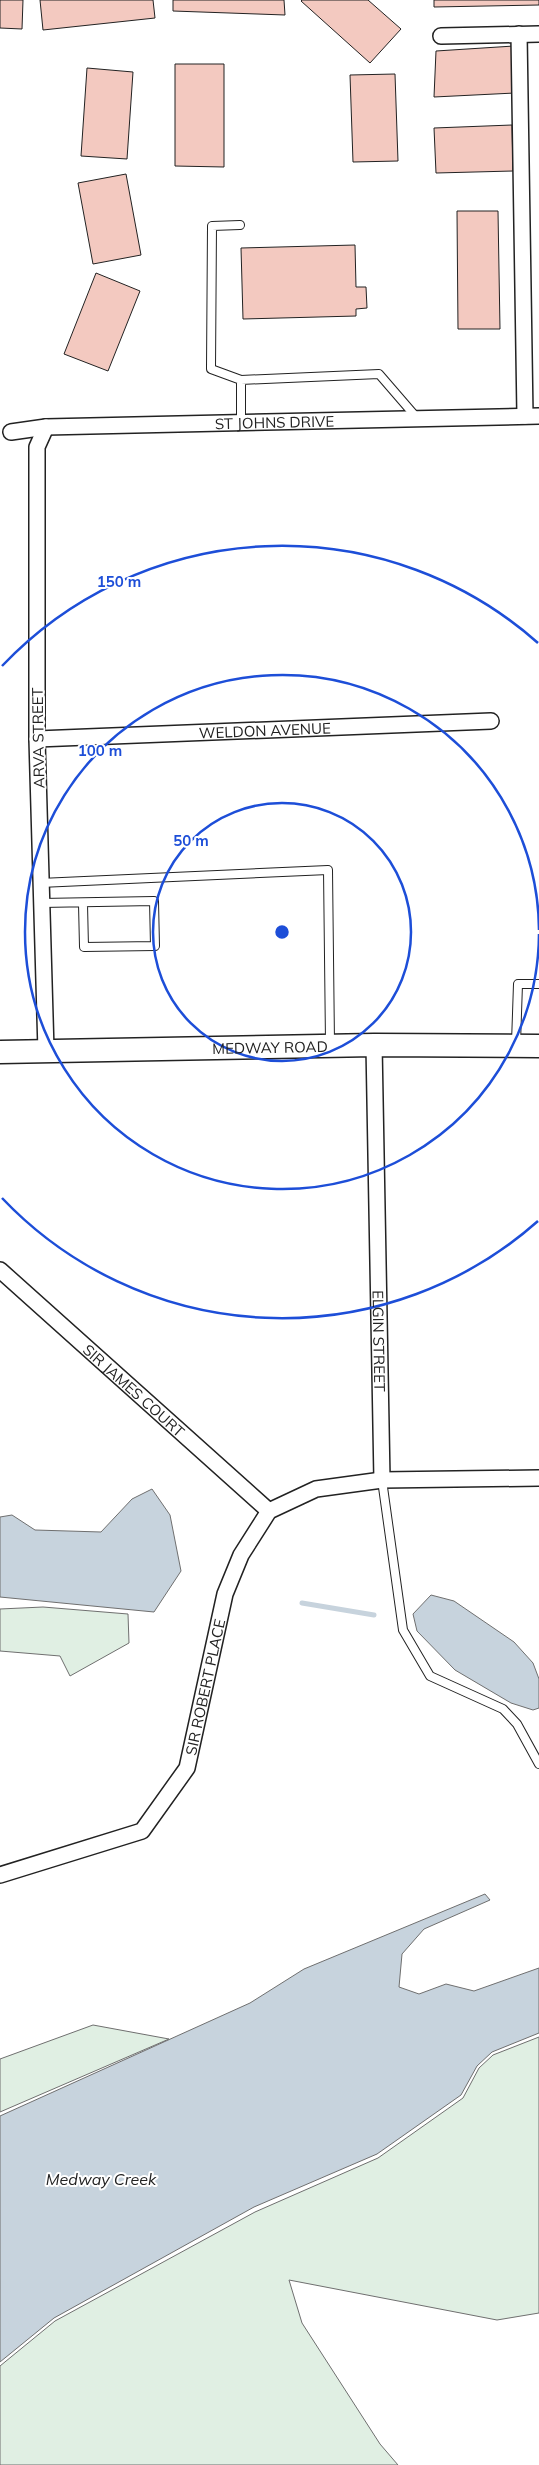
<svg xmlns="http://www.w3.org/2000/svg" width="539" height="2465" font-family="Mulish,sans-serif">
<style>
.green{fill:#e0efe3;stroke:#6f6f6f}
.water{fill:#c7d3dd;stroke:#6f6f6f}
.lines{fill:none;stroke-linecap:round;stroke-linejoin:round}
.stream{stroke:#c7d3dd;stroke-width:5}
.building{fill:#f3c9c0;stroke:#222}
.service-casing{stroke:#222;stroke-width:10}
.minor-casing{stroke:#222;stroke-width:18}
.secondary-casing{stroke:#222;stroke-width:25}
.service{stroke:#fff;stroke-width:8}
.minor{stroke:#fff;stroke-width:15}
.secondary{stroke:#fff;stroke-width:22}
.ring{fill:none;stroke:#1d4ed8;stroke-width:2.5}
.labels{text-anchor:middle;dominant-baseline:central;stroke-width:4;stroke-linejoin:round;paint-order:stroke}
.street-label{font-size:15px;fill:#222;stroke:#fff}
.water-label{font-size:16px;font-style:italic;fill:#222;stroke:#fff}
.centre{fill:#1d4ed8;stroke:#fff;stroke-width:2.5}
.ring-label{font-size:15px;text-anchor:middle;font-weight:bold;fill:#1d4ed8;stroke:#fff;stroke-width:4;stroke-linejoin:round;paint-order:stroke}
</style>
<rect width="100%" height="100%" fill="#fff"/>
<path class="green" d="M43 1607 128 1614 129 1643 70 1676 60 1656 0 1651V1609Z
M93 2025 169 2039 0 2112V2059Z
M539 2037V2313L497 2320 289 2280 302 2323 380 2444 398 2465H0V2366L55 2321 255 2212 378 2158 463 2098 479 2068 493 2055Z"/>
<path class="water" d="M152 1489 170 1515 181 1571 154 1612 0 1597V1517L12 1515 35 1530 101 1532 132 1499Z
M431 1595 454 1601 514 1642 533 1663 539 1679V1708L533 1710 511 1703 455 1670 417 1631 413 1614Z
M485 1894 490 1900 424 1929 402 1954 399 1987 419 1994 446 1984 474 1991 539 1968V2033L492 2052 477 2066 461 2095 377 2154 254 2207 54 2318 0 2362V2116L250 2003 304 1969Z"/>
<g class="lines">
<path class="stream" d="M302 1603 374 1615"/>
</g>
<path class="building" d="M0 0H23L22 29 0 28Z
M40 0H153L155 18 43 30Z
M173 0H284L285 15 173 11Z
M302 0H368L401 29 370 63 301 1Z
M434 0H539V5L434 7Z
M514 46 515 93 434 97 436 51Z
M175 64H224V167L175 166Z
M87 68 133 72 127 159 81 156Z
M395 74 398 161 353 162 350 75Z
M512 125 513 171 436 173 434 128Z
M126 174 141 255 93 264 78 183Z
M457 211H498L500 329H458Z
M355 245 356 287H366L367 308 356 309V316L243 319 241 248Z
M96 273 140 291 108 371 64 354Z"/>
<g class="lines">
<defs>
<path id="service" d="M240 225 212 226 211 369 241 380
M241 423V380L379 374 417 418
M40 883 328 870 330 1043
M41 903 154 901 155 946 84 947 83 904
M516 1043 518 984H539
M382 1480 403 1630 430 1676 503 1709 517 1724 539 1764"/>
<g id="minor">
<path d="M519 34 525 416"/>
<path d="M441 36 539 34"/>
<path id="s1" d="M11 432 46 427 539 416"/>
<path id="s2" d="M37 739 491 721"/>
<path id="s3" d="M374 1045 382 1480"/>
<path d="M46 1051 37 739V447L46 427"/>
<path id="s4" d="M0 1270 269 1511"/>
<path id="s5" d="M0 1875 142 1831 187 1768 225 1594 241 1555 269 1511 316 1489 382 1480 539 1478"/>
</g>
<g id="secondary">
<path id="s6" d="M0 1052 374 1045 539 1046"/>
</g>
</defs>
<use href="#service" class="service-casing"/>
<use href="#minor" class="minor-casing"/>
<use href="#secondary" class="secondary-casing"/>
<use href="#service" class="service"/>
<use href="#minor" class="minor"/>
<use href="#secondary" class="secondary"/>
</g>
<g class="ring">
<circle cx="282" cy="932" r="129"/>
<path d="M539 934A257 257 0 1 1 539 930"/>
<path d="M538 1221A386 386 0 0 1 2 1198M2 666A386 386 0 0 1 538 643"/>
</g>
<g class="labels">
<g class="street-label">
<text stroke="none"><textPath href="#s1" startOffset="264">ST JOHNS DRIVE</textPath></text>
<text stroke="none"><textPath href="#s2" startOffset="228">WELDON AVENUE</textPath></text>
<text transform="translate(38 738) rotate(-91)">ARVA STREET</text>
<text stroke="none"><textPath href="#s6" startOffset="270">MEDWAY ROAD</textPath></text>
<text stroke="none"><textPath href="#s3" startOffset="296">ELGIN STREET</textPath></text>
<text stroke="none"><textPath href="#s4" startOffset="180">SIR JAMES COURT</textPath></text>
<text stroke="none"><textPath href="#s5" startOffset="309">SIR ROBERT PLACE</textPath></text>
</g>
<g class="water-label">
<text x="101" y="2179">Medway Creek</text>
</g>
</g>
<circle cx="282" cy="932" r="8" class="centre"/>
<g class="ring-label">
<text x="119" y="587">150 m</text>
<text x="100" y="756">100 m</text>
<text x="191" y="846">50 m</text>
</g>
</svg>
